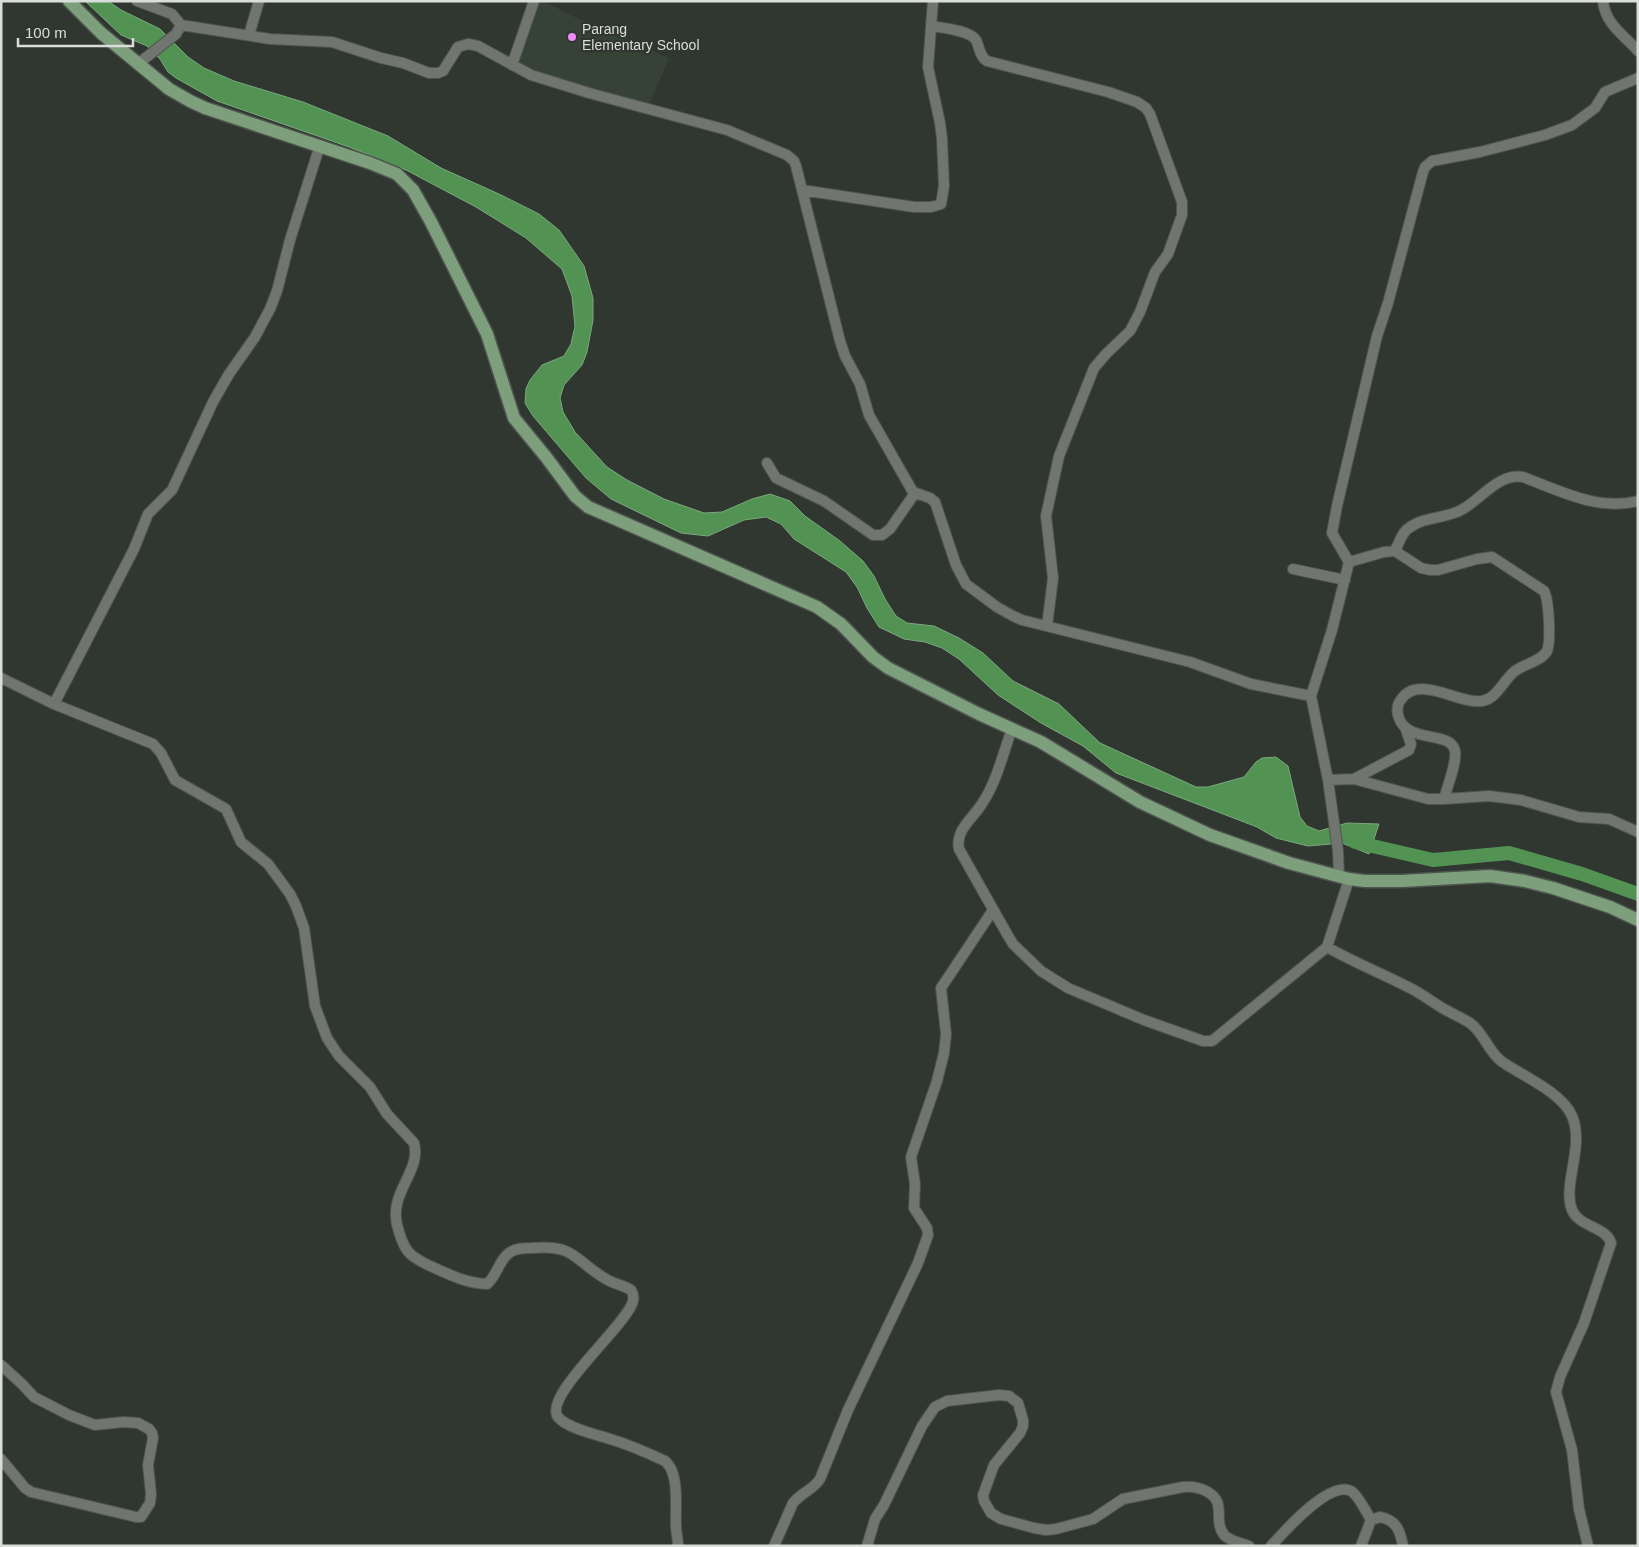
<svg xmlns="http://www.w3.org/2000/svg" width="1639" height="1547" font-family="Helvetica,sans-serif">
<style>
.built{fill:#374237}
.water{fill:#529253;stroke:#7ba97c}
.lines{fill:none;stroke-linecap:round;stroke-linejoin:round}
.river{stroke:#529253;stroke-width:14}
.minor-casing{stroke:#4e544e;stroke-width:12}
.major-casing{stroke:#4e544e;stroke-width:15}
.minor{stroke:#70766f;stroke-width:10}
.major{stroke:#7d9f7c;stroke-width:12}
.poi-dot{fill:#ee8bf7;stroke:#303630;stroke-width:2}
.labels{text-anchor:middle;dominant-baseline:central;stroke-width:4.5;stroke-linejoin:round;paint-order:stroke}
.poi-label{font-size:14px;fill:#dadeda;stroke:#303630;text-anchor:start}
</style>
<rect width="100%" height="100%" fill="#303630"/>
<path class="built" d="M536 1H544L570 15 669 58 649 105 526 70 516 63Z"/>
<path class="water" d="M85 1H108L121 10 160 29 188 57 204 68 234 81 303 102 388 136 441 168 499 194 539 214 559 230 584 266 593 298V320L587 352 582 365 564 385 560 398 563 412 575 432 607 467 627 480 664 499 704 513 722 512 752 499 770 494 790 501 805 516 840 541 863 561 874 576 885 599 896 616 907 623 934 626 959 638 983 653 1013 681 1059 704 1100 743 1196 787H1208L1244 777 1256 762 1262 758 1276 757 1288 766 1300 817 1307 826 1319 831 1347 823 1379 824 1369 854 1342 843 1308 846 1276 838 1257 827 1116 773 1083 746 1041 723 998 695 959 659 942 648 925 642 904 639 879 627 867 608 857 587 846 572 794 539 781 524 766 517 744 520 708 536 681 533 611 499 586 478 533 416 525 403 526 389 530 380 542 365 564 356 571 344 575 326 572 296 562 269 526 238 476 207 406 170 349 147 217 101 176 78 168 72 160 59 147 46 121 35Z"/>
<g class="lines">
<path class="river" d="M1355 842 1433 860 1509 853 1582 874 1638 894"/>
<defs>
<path id="minor" d="M137 1 172 14 181 25 176 34 139 63
M1603 1C1605 24 1624 35 1638 51
M181 25 270 39 332 42 381 58 403 63 429 73H438L443 71 458 47 468 44 478 46 531 75 589 93 727 130 787 155 794 161 796 166 840 341 845 356 860 384 869 415 913 492 930 498 935 502 956 565 966 584 997 607 1013 616 1022 620 1190 662 1251 684 1311 696
M931 26C942 28 969 30 976 40 980 48 979 56 987 61L1108 92 1137 102 1146 108 1150 114 1182 202V215L1168 254 1155 272 1140 312 1130 331 1106 354 1094 368 1059 456 1046 516 1053 578 1047 626
M249 35 259 1
M512 65 534 1
M802 190 914 207H931L941 204 944 186 942 139 940 123 928 67 933 1
M767 463 776 478 824 501 873 535H882L890 529 915 493
M1395 551C1399 543 1402 532 1409 528 1424 516 1447 519 1463 509 1482 498 1499 473 1523 477 1560 491 1598 511 1638 501
M1293 569 1345 580
M1 678 54 704 153 744 161 753 175 780 226 809 241 842 268 864 290 894 296 906 304 928 315 1006 327 1038 339 1056 370 1087 387 1114 414 1143C422 1174 385 1193 399 1232 405 1252 410 1256 428 1265 448 1274 465 1283 487 1284 497 1276 499 1260 509 1253 515 1248 524 1248 531 1248 576 1244 573 1260 606 1279 614 1284 623 1285 631 1290 633 1293 634 1296 633 1301 628 1324 542 1396 558 1417 567 1428 594 1434 607 1438 627 1444 646 1452 665 1461 680 1473 675 1508 676 1526 676 1532 678 1539 678 1546
M54 704 134 549 148 514 172 490 213 402 229 374 255 337 270 309 277 291 290 240 320 145
M1012 729C1003 753 997 781 983 802 974 818 955 829 959 849L1007 934 1013 944 1041 971 1068 988 1144 1020 1203 1041H1212L1327 947 1349 879
M1354 779 1409 750 1411 744 1406 730
M1328 780 1354 779 1428 799H1444C1447 787 1457 763 1455 751 1450 729 1405 745 1398 715 1397 710 1397 705 1400 701 1417 672 1459 705 1482 701 1497 699 1504 679 1515 671 1524 664 1542 661 1547 651 1551 642 1549 600 1544 591L1492 557 1477 559 1438 570H1430L1421 568 1395 551 1384 552 1349 562
M1444 799 1489 796 1521 800 1579 817 1609 819 1638 832
M1339 877 1338 851 1328 780 1311 696 1332 630 1349 562 1332 533 1337 506 1377 336 1388 303 1423 172 1425 167 1432 161 1480 152 1545 135 1572 125 1595 108 1605 92 1638 78
M1327 947C1353 962 1381 973 1408 987 1421 993 1432 1002 1444 1009 1453 1014 1462 1018 1470 1023 1484 1033 1488 1051 1501 1061 1522 1076 1562 1092 1572 1116 1585 1146 1562 1185 1572 1210 1579 1227 1607 1227 1611 1243L1584 1323 1560 1377 1556 1392 1572 1450 1579 1509 1588 1546
M1 1365 22 1384 34 1397 69 1415 95 1425 123 1422 138 1423 149 1429 152 1433 153 1438 148 1465 151 1494 150 1503 141 1517H136L31 1492 25 1488 1 1459
M774 1546 793 1503C801 1493 814 1489 820 1479L848 1410 918 1263 928 1235 927 1228 914 1208 915 1184 911 1157 937 1081 944 1053 946 1034 941 988 993 910
M867 1546 875 1519 884 1505 922 1426 935 1407 947 1401 999 1395 1009 1396 1018 1403 1023 1420V1426L1020 1433 994 1465 983 1495 984 1501 991 1513 1001 1519 1034 1528 1046 1530 1056 1529 1093 1519 1123 1499 1183 1487C1192 1486 1198 1487 1206 1491 1228 1502 1212 1519 1224 1535 1230 1541 1241 1543 1249 1546
M1271 1546C1284 1532 1329 1480 1351 1491 1358 1495 1367 1513 1371 1520
M1361 1546 1371 1520 1380 1517C1396 1520 1400 1530 1403 1546"/>
<path id="major" d="M69 1 101 33 169 89 190 101 205 108 370 163 397 174 413 190 431 222 487 334 514 418 546 457 575 496 588 507 817 607 841 624 873 657 888 668 979 714 1041 742 1140 802 1210 835 1289 863 1349 879 1365 881H1402L1490 876 1525 881 1553 888 1610 907 1638 920"/>
</defs>
<use href="#minor" class="minor-casing"/>
<use href="#major" class="major-casing"/>
<use href="#minor" class="minor"/>
<use href="#major" class="major"/>
</g>
<circle class="poi-dot" cx="572" cy="37" r="5"/>
<g class="labels">
<g class="poi-label">
<text x="582" y="29">Parang<tspan x="582" dy="16">Elementary School</tspan></text>
</g>
</g>
<rect width="1639" height="1547" fill="none" stroke="#dadeda" stroke-width="5"/>
<path d="M18 38v8h115v-8" fill="none" stroke="#dadeda" stroke-width="2.5"/>
<text x="25" y="38" font-size="15" fill="#dadeda" stroke="#303630" stroke-width="4" paint-order="stroke">100 m</text>
</svg>
